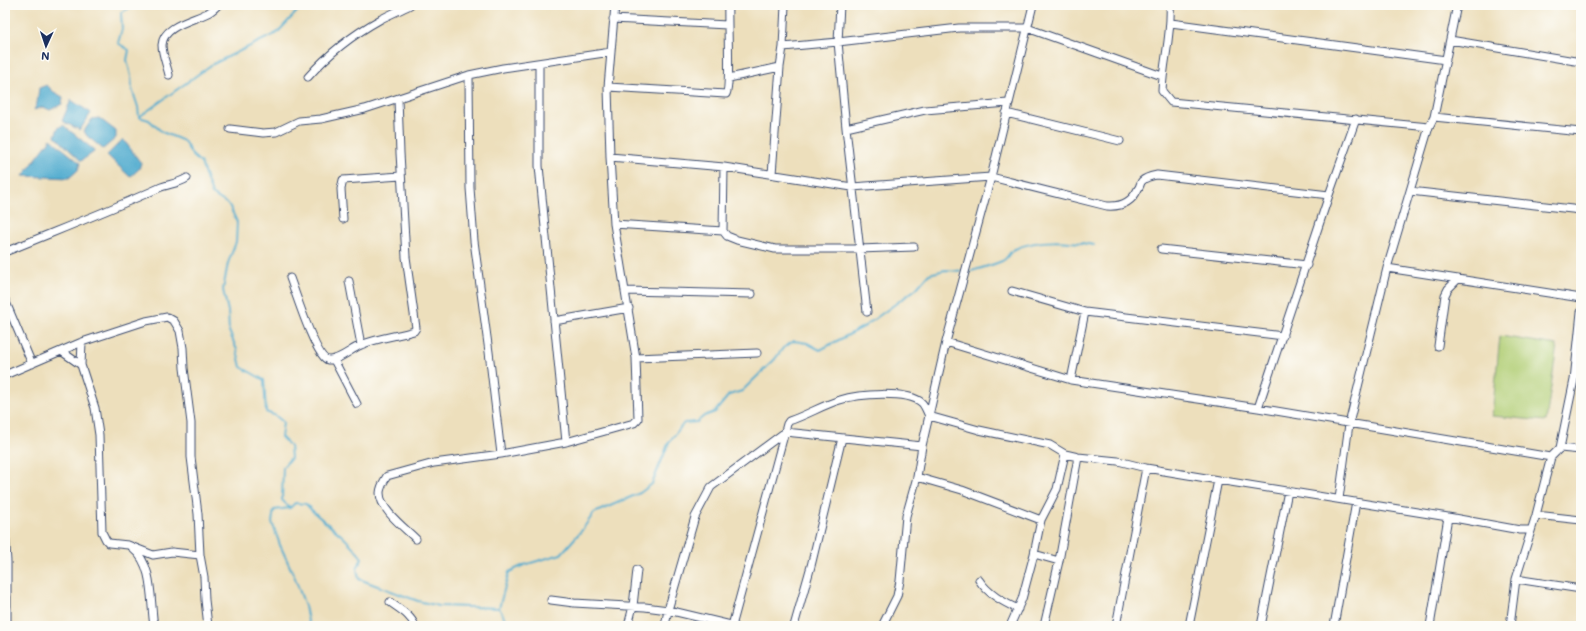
<svg xmlns="http://www.w3.org/2000/svg" width="1586" height="631" font-family="Mali,sans-serif">
<style>
.green{fill:#b1ce75;stroke:#667e6a}
.water{fill:#51accf;stroke:#366e96}
.lines{fill:none;stroke-linecap:round;stroke-linejoin:round}
.stream{stroke:#51accf;stroke-width:2}
.street-casing{stroke:#3a496c;stroke-width:9}
.street{stroke:#fff;stroke-width:7}
</style>
<rect width="100%" height="100%" fill="#fdfcf7"/>
<filter id="ink" filterUnits="userSpaceOnUse"><feTurbulence type="fractalNoise" baseFrequency=".025" numOctaves="2"/><feDisplacementMap in="SourceGraphic" scale="8" xChannelSelector="R" yChannelSelector="G"/><feConvolveMatrix kernelMatrix="1 2 1 2 8 2 1 2 1" color-interpolation-filters="sRGB"/></filter>
<filter id="wash" filterUnits="userSpaceOnUse"><feTurbulence type="fractalNoise" baseFrequency=".012" numOctaves="4" result="noise"/><feDisplacementMap in="SourceGraphic" scale="16" xChannelSelector="R" yChannelSelector="G"/><feGaussianBlur stdDeviation="0.9" result="paint"/><feColorMatrix in="noise" values="0 0 0 0 0 0 0 0 0 0 0 0 0 0 0 0 0 1.4 0 .05"/><feComposite in="paint" operator="in"/></filter>
<g filter="url(#wash)">
<rect width="100%" height="100%" fill="#eddfbc"/>
<path class="green" d="M1500 336 1557 345 1546 421 1492 416Z"/>
<path class="water" d="M47 85 54 92 63 97 62 104 50 110 43 107 34 110 37 103 39 88Z
M71 100 91 113 80 130 62 121Z
M99 118 116 131V138L103 149 87 136 84 131 92 119Z
M63 125 94 150V152L81 161 55 136 58 128Z
M51 139 80 163 78 170 69 178 23 176Z
M123 139 141 163 139 169 130 177 107 155Z"/>
<g class="lines">
<path class="stream" d="M134 5 121 13 122 29 118 43 129 50 127 60 131 76 132 89 138 107 139 117 149 120 162 132 184 141 192 155 201 163 212 194 229 205 237 222 236 242 228 263 223 290 228 311 229 331 237 350 241 367 264 380 266 412 276 416 283 422 281 437 290 446 291 458 283 467 282 500 290 508
M139 117 211 65 277 33 303 5
M967 272C978 269 991 266 1002 261 1008 259 1009 251 1015 249 1039 238 1069 241 1094 245
M309 626 305 606 295 578 280 545 272 522 274 510 290 508 295 503 306 504C316 516 328 524 340 534 348 541 355 549 362 558L357 569 359 579 418 601 439 606 499 608
M509 626 499 608 509 572 524 565 561 554 582 530 594 513 640 493 652 484 669 442 684 423 697 422 704 416 715 412 729 395 742 391 775 359 783 348 794 341 807 343 820 350 865 326 916 289 929 274 945 270 963 271"/>
</g>
</g>
<g filter="url(#ink)">
<g class="lines">
<defs>
<path id="street" d="M840 5 838 42 846 128 867 312
M1170 5C1172 34 1163 62 1162 91L1171 102 1429 127
M613 19 727 25
M1171 23 1446 60
M1450 40 1581 62
M783 47 838 42 959 28H1027L1162 76
M539 63V166L566 442
M169 75C167 66 162 54 162 45 163 24 198 20 211 11 214 9 216 7 218 5
M469 75 470 188 474 241 489 352 501 454
M308 77C329 53 354 34 381 19 391 14 400 10 410 5
M729 78 780 67
M608 87 726 94C731 88 727 19 728 5
M1006 113 1120 141
M1434 117 1581 132
M846 128 925 110 1008 103
M230 129 263 133 276 132 299 121 321 119 365 109 469 75 503 68 611 52
M610 157 724 167 852 187 991 177 1107 206C1121 207 1132 202 1138 189 1140 187 1140 183 1142 181 1146 177 1152 176 1157 175L1329 195
M724 167 723 231 727 236 737 240 775 249H859L914 247
M772 174 780 67 783 47 785 5
M1410 191 1581 210
M343 219 341 189 343 180 401 176
M614 224 723 231
M1161 249 1307 265
M5 252C56 231 108 211 159 188 168 184 178 184 187 178
M1387 268 1581 298
M290 278C295 291 316 358 328 360 339 361 351 349 361 345 377 338 397 336 414 331L416 328 406 257 400 153 398 99
M349 281 361 345
M626 291 752 294
M1012 291 1085 312 1283 336
M5 300 32 364
M554 321 629 308
M82 342 81 365 95 408 99 435 102 532 106 540 109 543 128 545 153 555 172 552 200 555
M946 342 1071 380 1258 408 1551 457
M1438 346 1445 295 1448 289 1458 279
M61 351 81 365
M636 358 757 353
M334 360 357 404
M5 375 82 342 146 321 167 317 174 321 180 331 183 348 184 368 191 423V457L198 514 200 555 204 577 205 600 208 626
M1071 380 1085 312
M1258 408 1329 195 1356 119
M1560 448 1581 450
M917 477 962 490 1041 520 1057 489 1065 454
M1339 499 1349 424 1387 268 1429 127 1434 117 1457 5
M1536 515 1581 520
M1041 520 1034 554 1059 561
M5 530 7 562V626
M416 539C405 528 380 510 380 493 380 487 384 481 387 476L434 463 501 454 566 442 634 423 638 419 636 358 614 224 610 157 608 87 615 5
M133 549C154 565 150 602 154 626
M1516 579 1581 589
M979 580C988 594 1003 602 1018 609
M551 600 574 603 645 607 668 610 735 626
M390 602C399 609 411 615 415 626
M628 626 633 606 637 570
M665 626 668 610 695 517 711 487 785 432 922 446
M732 626 787 424 789 421C807 415 823 405 840 400 858 394 908 390 922 403 925 406 927 412 929 416L979 430 1050 445 1065 454 1078 457 1118 461 1146 468 1218 480 1448 517 1520 530H1531
M794 626 811 566 842 438
M882 626 897 596 900 581 906 516 917 477 922 446 946 342 991 177 1033 5
M1010 626 1022 599 1034 554
M1044 626 1059 561 1078 457
M1116 626 1146 468
M1189 626 1218 480
M1261 626 1288 491
M1334 626 1356 502
M1430 626 1448 517
M1510 626 1516 579 1536 515 1551 457 1560 448 1574 380 1581 312"/>
</defs>
<use href="#street" class="street-casing"/>
<use href="#street" class="street"/>
</g>
</g>
<rect width="1586" height="631" fill="none" stroke="#fdfcf7" stroke-width="20"/>
<g transform="translate(46 46) rotate(183)" stroke="#fdfcf7" stroke-width="3" paint-order="stroke">
<path d="M0-3L7 15L0 10L-7 15Z" fill="#1b2f5e"/>
<text y="-6" font-size="11" font-weight="bold" text-anchor="middle" fill="#1b2f5e">N</text>
</g>
</svg>
